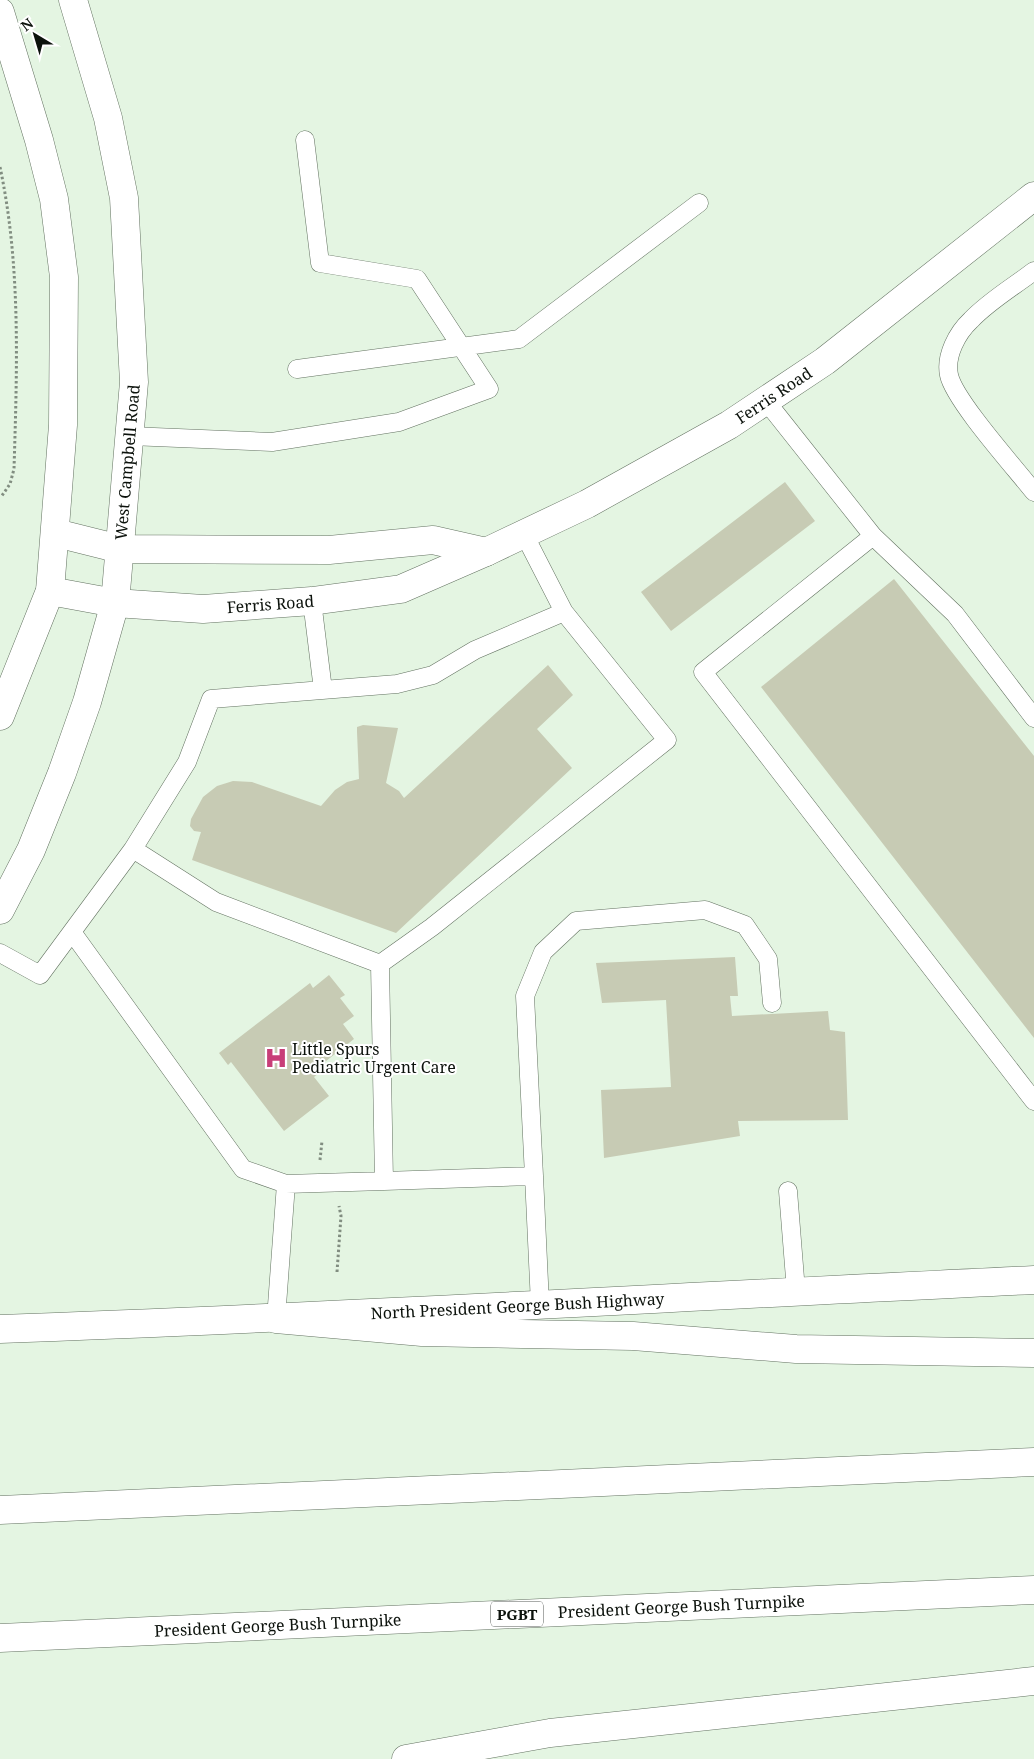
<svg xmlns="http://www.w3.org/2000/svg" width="1034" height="1759" font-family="'Noto Serif',serif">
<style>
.building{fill:#c7cbb4}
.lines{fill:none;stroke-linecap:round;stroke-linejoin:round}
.lane-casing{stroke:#637261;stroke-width:19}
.street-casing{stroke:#637261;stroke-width:29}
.secondary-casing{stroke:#637261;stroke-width:29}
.highway-casing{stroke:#637261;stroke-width:29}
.path{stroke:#818d80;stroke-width:3;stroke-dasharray:2.5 2.5;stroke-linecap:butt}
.lane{stroke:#fff;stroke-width:18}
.street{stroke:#fff;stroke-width:28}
.secondary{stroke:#fff;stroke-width:28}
.highway{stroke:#fff;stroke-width:28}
.labels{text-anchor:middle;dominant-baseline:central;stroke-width:4;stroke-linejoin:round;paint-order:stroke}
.shield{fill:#fff;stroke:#555955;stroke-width:1}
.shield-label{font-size:15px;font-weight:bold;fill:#0c120c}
.street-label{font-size:16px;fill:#0c120c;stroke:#fff}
.poi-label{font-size:16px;fill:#0c120c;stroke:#fff;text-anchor:start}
</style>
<rect width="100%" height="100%" fill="#e4f5e2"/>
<path class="building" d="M785 482 815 521 671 631 641 592Z
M894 579 1034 756V1038L761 687Z
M548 665 573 695 537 729 572 768 396 933 192 860 201 832 194 831 190 826 191 819 203 797 217 786 233 781 252 782 321 806 335 790 347 782 359 779 357 732V727L363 725 398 728 386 783 399 791 404 798Z
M735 957 738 996H730L732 1016 828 1011 830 1030 845 1032 848 1120 738 1121 740 1136 604 1158 601 1090 671 1087 666 1000 602 1003 596 963Z
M329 975 345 995 340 998 354 1016 343 1024 354 1039 321 1065 324 1069 314 1077 329 1096 284 1131 231 1062 228 1065 219 1053 310 983 313 988Z"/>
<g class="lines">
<defs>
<path id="lane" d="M1034 271C1013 287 989 301 971 320 957 333 945 356 949 375 954 400 1016 469 1034 492
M297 369 519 339 699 203
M766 401 873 536
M130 436 272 442 399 422 489 389 417 279 320 263 305 140
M524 534 564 612 667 740 432 927 380 964 216 902 133 849 187 762 211 699 397 684 433 675 475 650 564 612
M312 601 323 690
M1034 718 955 614 873 536 703 672 1034 1101
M72 932 243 1169 286 1184
M0 953 40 975 133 849
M534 1176 525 996 543 952 576 921 705 910 745 925 768 959 772 1003
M384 1181 534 1176 540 1304
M788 1191 796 1291
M276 1319 286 1184 384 1181 380 964"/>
<g id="street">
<path d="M56 533 120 549 329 550 433 540 486 552"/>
<path id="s1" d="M50 591 115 603 203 609 312 601 401 589 486 552 587 504 729 425 825 361 1034 196"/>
</g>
<g id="secondary">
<path d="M0 12 39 140 54 199 64 277 63 425 50 591 0 716"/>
<path id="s2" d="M0 910 31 850 62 773 87 702 115 603 134 382 124 198 108 118 73 0"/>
<path id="s3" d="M0 1329C345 1317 689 1296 1034 1280"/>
</g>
<g id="highway">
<path d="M276 1319 422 1332 633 1336 796 1349 1034 1353"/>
<path d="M0 1510 1034 1462"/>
<path id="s4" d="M0 1638 1034 1590"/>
<path d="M406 1759 550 1733 1034 1681"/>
</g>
</defs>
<use href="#lane" class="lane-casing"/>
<use href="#street" class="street-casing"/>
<use href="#secondary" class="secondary-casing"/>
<use href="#highway" class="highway-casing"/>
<path class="path" d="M0 167C21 266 17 368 14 469L10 484 1 497
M320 1160 322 1141
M337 1272 341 1216 339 1206"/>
<use href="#lane" class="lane"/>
<use href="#street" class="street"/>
<use href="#secondary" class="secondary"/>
<use href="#highway" class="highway"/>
</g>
<defs>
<symbol id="hospital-bare" viewBox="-9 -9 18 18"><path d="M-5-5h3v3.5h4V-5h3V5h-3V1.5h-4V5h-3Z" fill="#c83e78" stroke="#fff" stroke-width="2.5" paint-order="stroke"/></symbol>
</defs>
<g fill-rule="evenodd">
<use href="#hospital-bare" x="260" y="1042" width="32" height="32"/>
</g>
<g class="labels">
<rect class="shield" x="491" y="1601.5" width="52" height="25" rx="4"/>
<g class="shield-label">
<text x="517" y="1614">PGBT</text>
</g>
<g class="street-label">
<text stroke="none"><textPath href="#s1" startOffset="774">Ferris Road</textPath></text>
<text stroke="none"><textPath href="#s2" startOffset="470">West Campbell Road</textPath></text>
<text stroke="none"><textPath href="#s1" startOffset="222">Ferris Road</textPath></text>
<text stroke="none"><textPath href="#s3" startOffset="518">North President George Bush Highway</textPath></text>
<text stroke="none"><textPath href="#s4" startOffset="682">President George Bush Turnpike</textPath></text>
<text stroke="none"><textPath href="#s4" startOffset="278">President George Bush Turnpike</textPath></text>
</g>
<g class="poi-label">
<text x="292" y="1049">Little Spurs<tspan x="292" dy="18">Pediatric Urgent Care</tspan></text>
</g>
</g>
<g transform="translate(35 35) rotate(322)" stroke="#ffffff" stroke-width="4" paint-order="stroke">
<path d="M0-4L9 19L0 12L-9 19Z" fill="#0c120c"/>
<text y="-8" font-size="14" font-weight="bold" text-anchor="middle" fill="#0c120c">N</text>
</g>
</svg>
